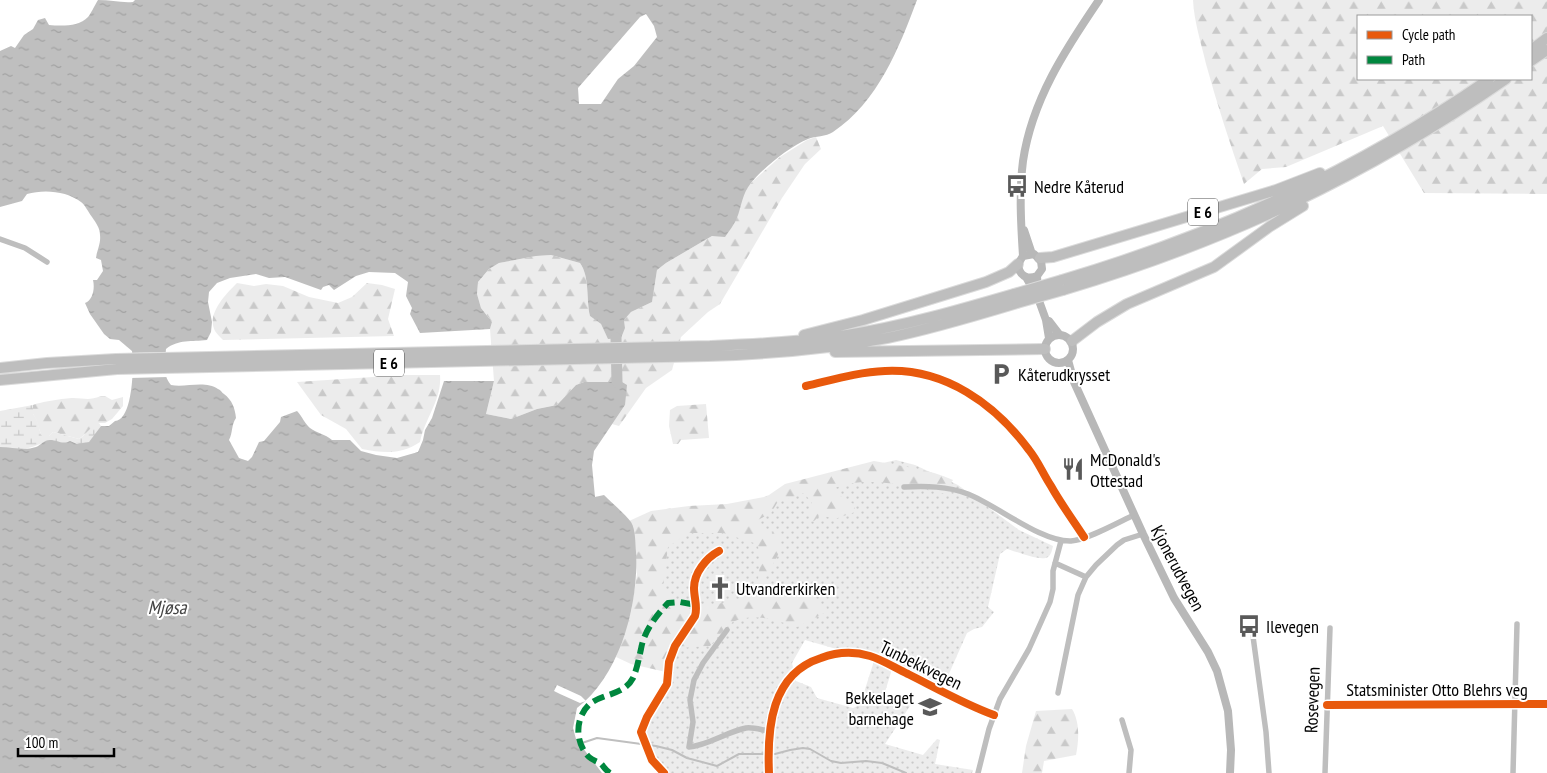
<svg xmlns="http://www.w3.org/2000/svg" width="1547" height="773" font-family="'PT Sans Narrow',sans-serif">
<style>
.grass{fill:url(#grass-dots)}
.forest{fill:url(#forest-firs);fill-rule:evenodd}
.wetland{fill:url(#wetland-marsh)}
.water{fill:url(#water-ripples);fill-rule:evenodd}
.pier{fill:#fff}
.lines{fill:none;stroke-linecap:round;stroke-linejoin:round}
.stream{stroke:#bfbfbf;stroke-width:2}
.river{stroke:#bfbfbf;stroke-width:11}
.highway-casing{stroke:#dbdbdb;stroke-width:12}
.street{stroke:#bebebe;stroke-width:5.5}
.secondary{stroke:#b8b8b8;stroke-width:8}
.highway{stroke:#bebebe;stroke-width:10}
.highway-bridge-casing{stroke:#dbdbdb;stroke-width:12;stroke-linecap:butt}
.highway-bridge{stroke:#bebebe;stroke-width:10}
.quiet{stroke:#00873e;stroke-width:6;stroke-dasharray:12 6;stroke-linecap:butt}
.cycleway-casing{stroke:#fff;stroke-width:11}
.cycleway{stroke:#e8590c;stroke-width:8}
.labels{text-anchor:middle;dominant-baseline:central;stroke-width:4;stroke-linejoin:round;paint-order:stroke}
.shield{fill:#fff;stroke:#4c4c4c;stroke-width:1}
.shield-label{font-size:16px;font-weight:bold;fill:#000}
.poi-label{font-size:18px;fill:#000;stroke:#fff;text-anchor:start}
.street-label{font-size:18px;fill:#000;stroke:#fff}
.water-label{font-size:19px;font-style:italic;fill:#444;stroke:#fff}
</style>
<defs>
<pattern id="grass-dots" width="8" height="8" patternUnits="userSpaceOnUse" patternTransform="scale(1.25)"><rect width="8" height="8" fill="#ececec"/><path d="M2 2h.1M6 6h.1" fill="none" stroke="#c9c9c9" stroke-width="1.8" stroke-linecap="round"/></pattern>
<pattern id="forest-firs" width="22" height="20" patternUnits="userSpaceOnUse" patternTransform="scale(1.25)"><rect width="22" height="20" fill="#ececec"/><path d="M5 1l3.5 6h-7zM16 11l3.5 6h-7z" fill="#c9c9c9"/></pattern>
<pattern id="wetland-marsh" width="20" height="14" patternUnits="userSpaceOnUse" patternTransform="scale(1.25)"><rect width="20" height="14" fill="#ececec"/><path d="M1 5h8M5 5V1M11 12h8M15 12V8" fill="none" stroke="#c9c9c9"/></pattern>
<pattern id="water-ripples" width="26" height="14" patternUnits="userSpaceOnUse" patternTransform="scale(1.25)"><rect width="26" height="14" fill="#bfbfbf"/><path d="M2 4q2-2 4 0t4 0M15 11q2-2 4 0t4 0" fill="none" stroke="#a2a2a2"/></pattern>
</defs>
<rect width="100%" height="100%" fill="#fff"/>
<path class="grass" d="M896 460 915 465 958 485 1019 530 1053 546C1052 550 1051 555 1048 557 1041 562 1015 551 1007 549L1000 554 988 607 994 612 982 627 974 629 967 633 944 685 940 687 872 653 833 648 805 640 792 663 796 681 811 687 817 698 853 708 860 705 874 661 892 669 885 692 910 706 885 744 923 755 937 739 940 740 935 764 973 770 972 773H662L647 756 644 728 671 682 672 658 660 606 657 516 763 502 784 486Z"/>
<path class="forest" d="M1193 0H1547V194L1424 193 1383 126 1286 167 1262 169 1244 184C1230 144 1217 104 1206 64 1201 43 1194 21 1193 0ZM1358 16H1531V79H1358Z
M816 137 821 149 805 164 782 198 720 304 708 312 681 337 672 370 646 388 619 426 612 424 625 405 622 382H584L576 385 557 405 537 409 511 419 486 414 494 381 490 329 492 322 481 308 477 294 478 282 489 269 499 263 536 256 551 255 580 263C590 277 586 299 590 316L601 324 607 336 625 328 624 320 631 312 652 302 657 270 666 263 712 236 737 218 743 193 752 182 780 157 807 140Z
M237 283 254 286 266 284 283 286 309 297 338 303 352 297 367 283 382 285 395 289 388 319 394 336 223 340C220 337 217 334 215 331 206 314 226 294 237 283Z
M403 375H440C442 400 425 418 420 442 401 455 384 453 362 449L346 429 321 415 297 382Z
M101 396H105L112 400 123 397V406L112 419 105 423H99L79 439 53 432 49 436H42C38 428 38 421 33 414V405C40 402 65 398 73 398 85 398 88 401 101 396Z
M706 404 709 438 681 440 678 444H673L669 426 670 410 677 406Z
M874 461C900 466 929 469 953 480L951 483 954 488 946 494C909 487 868 474 832 489L839 495 855 505V512L835 519 820 515 813 522 810 516 812 503 804 493 777 503 771 513 758 520 755 524 779 536V553L766 577 767 585 810 596 830 610 797 627C778 621 755 612 735 621 728 623 716 640 710 646L678 648 666 672 631 664 616 657 631 612 637 574 629 521 651 511 689 506 727 504 764 497 769 495 785 484ZM688 533H723L757 544 761 555 756 597H746L710 606 673 600 663 585 668 547Z
M1072 709C1080 722 1079 740 1076 755L1044 761 1042 773H1022L1026 746 1036 711Z"/>
<path class="wetland" d="M33 405V414C39 421 38 428 42 436H49L53 432 79 439C87 434 91 425 99 423L101 426C97 431 93 440 88 443 81 447 72 440 65 444 45 436 40 448 21 449 14 450 7 447 0 447V411Z"/>
<path class="water" d="M98 0C111 0 121 3 133 2L135 0H917C899 48 878 102 833 132 826 137 815 136 808 139 789 147 763 168 751 183 742 194 742 205 737 218 734 225 729 231 725 237L712 236 666 263 657 270 652 302 631 312 624 320 625 328 621 338 608 339 601 324 590 316C586 299 590 277 580 263L551 255 536 256 499 263 489 269 478 282 477 294 481 308 492 322 490 329 420 333 410 314 412 308 406 296 408 282 395 273 369 272 356 276 334 290 329 285 323 287 321 290 285 277 269 278 256 274 230 278 217 283 209 292 208 302 212 322 211 332 207 340C192 342 178 339 166 349 165 363 162 374 171 385 185 388 205 380 218 389 221 390 222 393 224 394 232 400 235 408 236 418 231 425 233 433 229 440L239 458 248 461 252 457 259 442 264 441 280 422 281 417 297 411C302 416 305 424 310 428 317 433 325 434 332 440H350L361 451 376 455 397 458 418 452 423 440 425 430 432 418 444 381H494L486 414 511 419 537 409 557 405 576 385 584 382H622L627 385 625 405 594 451 592 465 595 497 604 495C612 503 625 514 631 522 636 530 635 544 636 552 639 604 620 676 577 708L573 728 576 739 602 773H0V447C13 447 24 451 36 447 41 445 44 440 50 440 58 440 62 445 70 441L77 444 89 442 101 426H109L115 421C133 420 134 365 132 351L119 340 110 339 104 334 90 314 85 303C93 300 95 288 93 280H97L103 271 101 260 96 258C97 250 101 244 100 235 100 228 96 223 92 217 88 212 86 206 81 202 67 191 44 189 27 194L22 201 0 207V51L11 46 15 48 24 35 33 29 38 20 45 18 49 25C61 26 79 27 88 17 90 15 95 5 98 0ZM646 14 654 26 657 37 634 66 618 79 601 104H579L578 88 640 17Z"/>
<path class="pier" d="M168 352V377L130 378 129 353Z
M557 685 581 696 586 701 580 703 560 694 554 691Z"/>
<g class="lines">
<path class="stream" d="M579 744 597 738 656 746 672 750 687 758 717 766 739 754H775L790 750 803 748 810 749 831 761 841 763 866 761 882 763 906 773"/>
<path class="river" d="M616 338 617 382"/>
<defs>
<path id="highway" d="M1531 50 1547 38
M1531 61 1547 50
M1040 258 1053 257 1276 190 1320 173
M1062 280C1217 234 1356 171 1489 79
M1063 290C1227 241 1366 176 1506 79
M804 335 863 320 986 282 1009 272 1018 264
M1072 341 1097 322 1127 304 1214 267 1269 227 1303 206
M835 352 1045 349
M0 368 47 363 116 359 710 346C755 344 801 342 847 335 904 326 959 310 1014 294
M0 380 117 369 708 356C768 354 828 349 887 338 931 329 974 316 1017 303"/>
</defs>
<use href="#highway" class="highway-casing"/>
<path class="street" d="M0 239 25 248 47 262
M806 386C832 380 858 372 885 371 945 368 995 404 1029 450 1038 461 1043 474 1051 486 1061 504 1073 520 1084 537
M904 487C926 486 947 486 968 494 998 506 1041 542 1071 541 1087 540 1119 522 1134 515
M1055 563 1086 577
M1252 629 1266 732 1269 773
M727 630 703 663 694 680 690 700 693 722 689 747C709 745 726 732 746 728 753 727 762 730 769 731
M1058 693 1078 595 1086 577 1096 565 1117 545 1124 540 1143 534
M1327 705 1547 704
M1122 720 1131 750 1129 773
M769 773C767 728 771 674 821 658 837 652 853 651 870 656 883 660 895 668 908 674 936 688 964 704 994 715
M978 773 989 729 1000 699 1029 649 1050 602 1053 589V571L1061 541
M1325 773 1330 628
M1513 773 1517 624"/>
<path class="secondary" d="M1024 230 1032 254
M1023 256C1021 225 1019 192 1023 161 1032 100 1065 50 1099 0
M1037 276C1027 280 1019 276 1018 264L1023 256 1034 254 1041 261 1042 269 1037 276 1038 291
M1026 277 1038 298 1046 320 1049 338
M1046 320 1049 321 1059 334
M1045 349a14 14 0 1 1 28 0a14 14 0 1 1-28 0Z
M1068 360 1074 382 1143 534 1174 598 1208 652 1217 671 1228 711 1231 750 1230 773"/>
<use href="#highway" class="highway"/>
<defs>
<path id="highway-bridge" d="M1014 294 1062 280
M1017 303 1063 290"/>
</defs>
<use href="#highway-bridge" class="highway-bridge-casing"/>
<use href="#highway-bridge" class="highway-bridge"/>
<path class="quiet" d="M610 773C605 770 603 765 600 763 596 761 592 760 589 757 574 742 575 716 591 703 605 693 624 695 633 678 637 669 639 658 641 649 644 631 656 616 668 603L680 602 696 605"/>
<defs>
<path id="cycleway" d="M806 386C832 380 858 372 885 371 945 368 995 404 1029 450 1038 461 1043 474 1051 486 1061 504 1073 520 1084 537
M1327 705 1547 704
M664 773 652 760 641 732 647 717 667 684 669 662 675 646 695 616C698 607 694 598 694 588 694 573 706 558 719 551
M769 773C767 728 771 674 821 658 837 652 853 651 870 656 883 660 895 668 908 674 936 688 964 704 994 715"/>
</defs>
<use href="#cycleway" class="cycleway-casing"/>
<use href="#cycleway" class="cycleway"/>
</g>
<defs>
<symbol id="bus-bare" viewBox="-9 -9 18 18"><path d="M-5-6H5V4H4V6H2V4H-2V6H-4V4H-5ZM-3.5-4V0h7V-4ZM-3.5 1.2v1.5H-2V1.2ZM2 1.2v1.5H3.5V1.2Z" fill="#595959" stroke="#fff" stroke-width="2.5" paint-order="stroke"/></symbol>
<symbol id="parking-bare" viewBox="-9 -9 18 18"><path d="M-3.5-5.5H1a3.5 3.5 0 0 1 0 7H-1V5.5H-3.5ZM-1-3.4V-.6H.8a1.4 1.4 0 0 0 0-2.8Z" fill="#595959" stroke="#fff" stroke-width="2.5" paint-order="stroke"/></symbol>
<symbol id="restaurant-bare" viewBox="-9 -9 18 18"><path d="M-5-6h1v4h1v-4h1v4h1v-4h1v5L-1.5 .5V6h-2V.5L-5-1ZM5-6V6H3V1.5H1.5Q1.5-4 5-6Z" fill="#595959" stroke="#fff" stroke-width="2.5" paint-order="stroke"/></symbol>
<symbol id="church-bare" viewBox="-9 -9 18 18"><path d="M-1.2-6h2.4v3.5h3.3v2.4h-3.3V6h-2.4V-.1h-3.3v-2.4h3.3Z" fill="#595959" stroke="#fff" stroke-width="2.5" paint-order="stroke"/></symbol>
<symbol id="school-bare" viewBox="-9 -9 18 18"><path d="M0-5L7-2L0 1L-7-2ZM-4 1L0 2.5L4 1V4Q0 6-4 4Z" fill="#595959" stroke="#fff" stroke-width="2.5" paint-order="stroke"/></symbol>
</defs>
<g fill-rule="evenodd">
<use href="#bus-bare" x="1001" y="170" width="32" height="32"/>
<use href="#parking-bare" x="985" y="358" width="32" height="32"/>
<use href="#restaurant-bare" x="1057" y="453" width="32" height="32"/>
<use href="#church-bare" x="704" y="572" width="32" height="32"/>
<use href="#bus-bare" x="1233" y="610" width="32" height="32"/>
<use href="#school-bare" x="914" y="691" width="32" height="32"/>
</g>
<g class="labels">
<g class="shield">
<rect x="1188" y="198.5" width="30" height="27" rx="4"/>
<rect x="374" y="349.5" width="30" height="27" rx="4"/>
</g>
<g class="shield-label">
<text x="1203" y="212">E 6</text>
<text x="389" y="363">E 6</text>
</g>
<g class="poi-label">
<text x="1034" y="186">Nedre Kåterud</text>
<text x="1018" y="374">Kåterudkrysset</text>
<text x="1090" y="459">McDonald's<tspan x="1090" dy="21">Ottestad</tspan></text>
<text x="736" y="588">Utvandrerkirken</text>
<text x="1266" y="626">Ilevegen</text>
<text x="914" y="697" text-anchor="end">Bekkelaget<tspan x="914" dy="21">barnehage</tspan></text>
</g>
<g class="street-label">
<text transform="translate(1178 568) rotate(62)">Kjonerudvegen</text>
<text transform="translate(921 665) rotate(26)">Tunbekkvegen</text>
<text x="1437" y="689">Statsminister Otto Blehrs veg</text>
<text transform="translate(1312 700) rotate(-88)">Rosevegen</text>
</g>
<g class="water-label">
<text x="167" y="607">Mjøsa</text>
</g>
</g>
<rect x="1357" y="15" width="175" height="65" fill="#ffffff" stroke="#999999"/>
<rect x="1367" y="31" width="25" height="8" fill="#e8590c" stroke="#999999"/>
<text x="1402" y="40" font-size="15" fill="#000000">Cycle path</text>
<rect x="1367" y="56" width="25" height="8" fill="#00873e" stroke="#999999"/>
<text x="1402" y="65" font-size="15" fill="#000000">Path</text>
<path d="M18 748v8h96v-8" fill="none" stroke="#000000" stroke-width="2.5"/>
<text x="25" y="748" font-size="15" fill="#000000" stroke="#ffffff" stroke-width="4" paint-order="stroke">100 m</text>
</svg>
